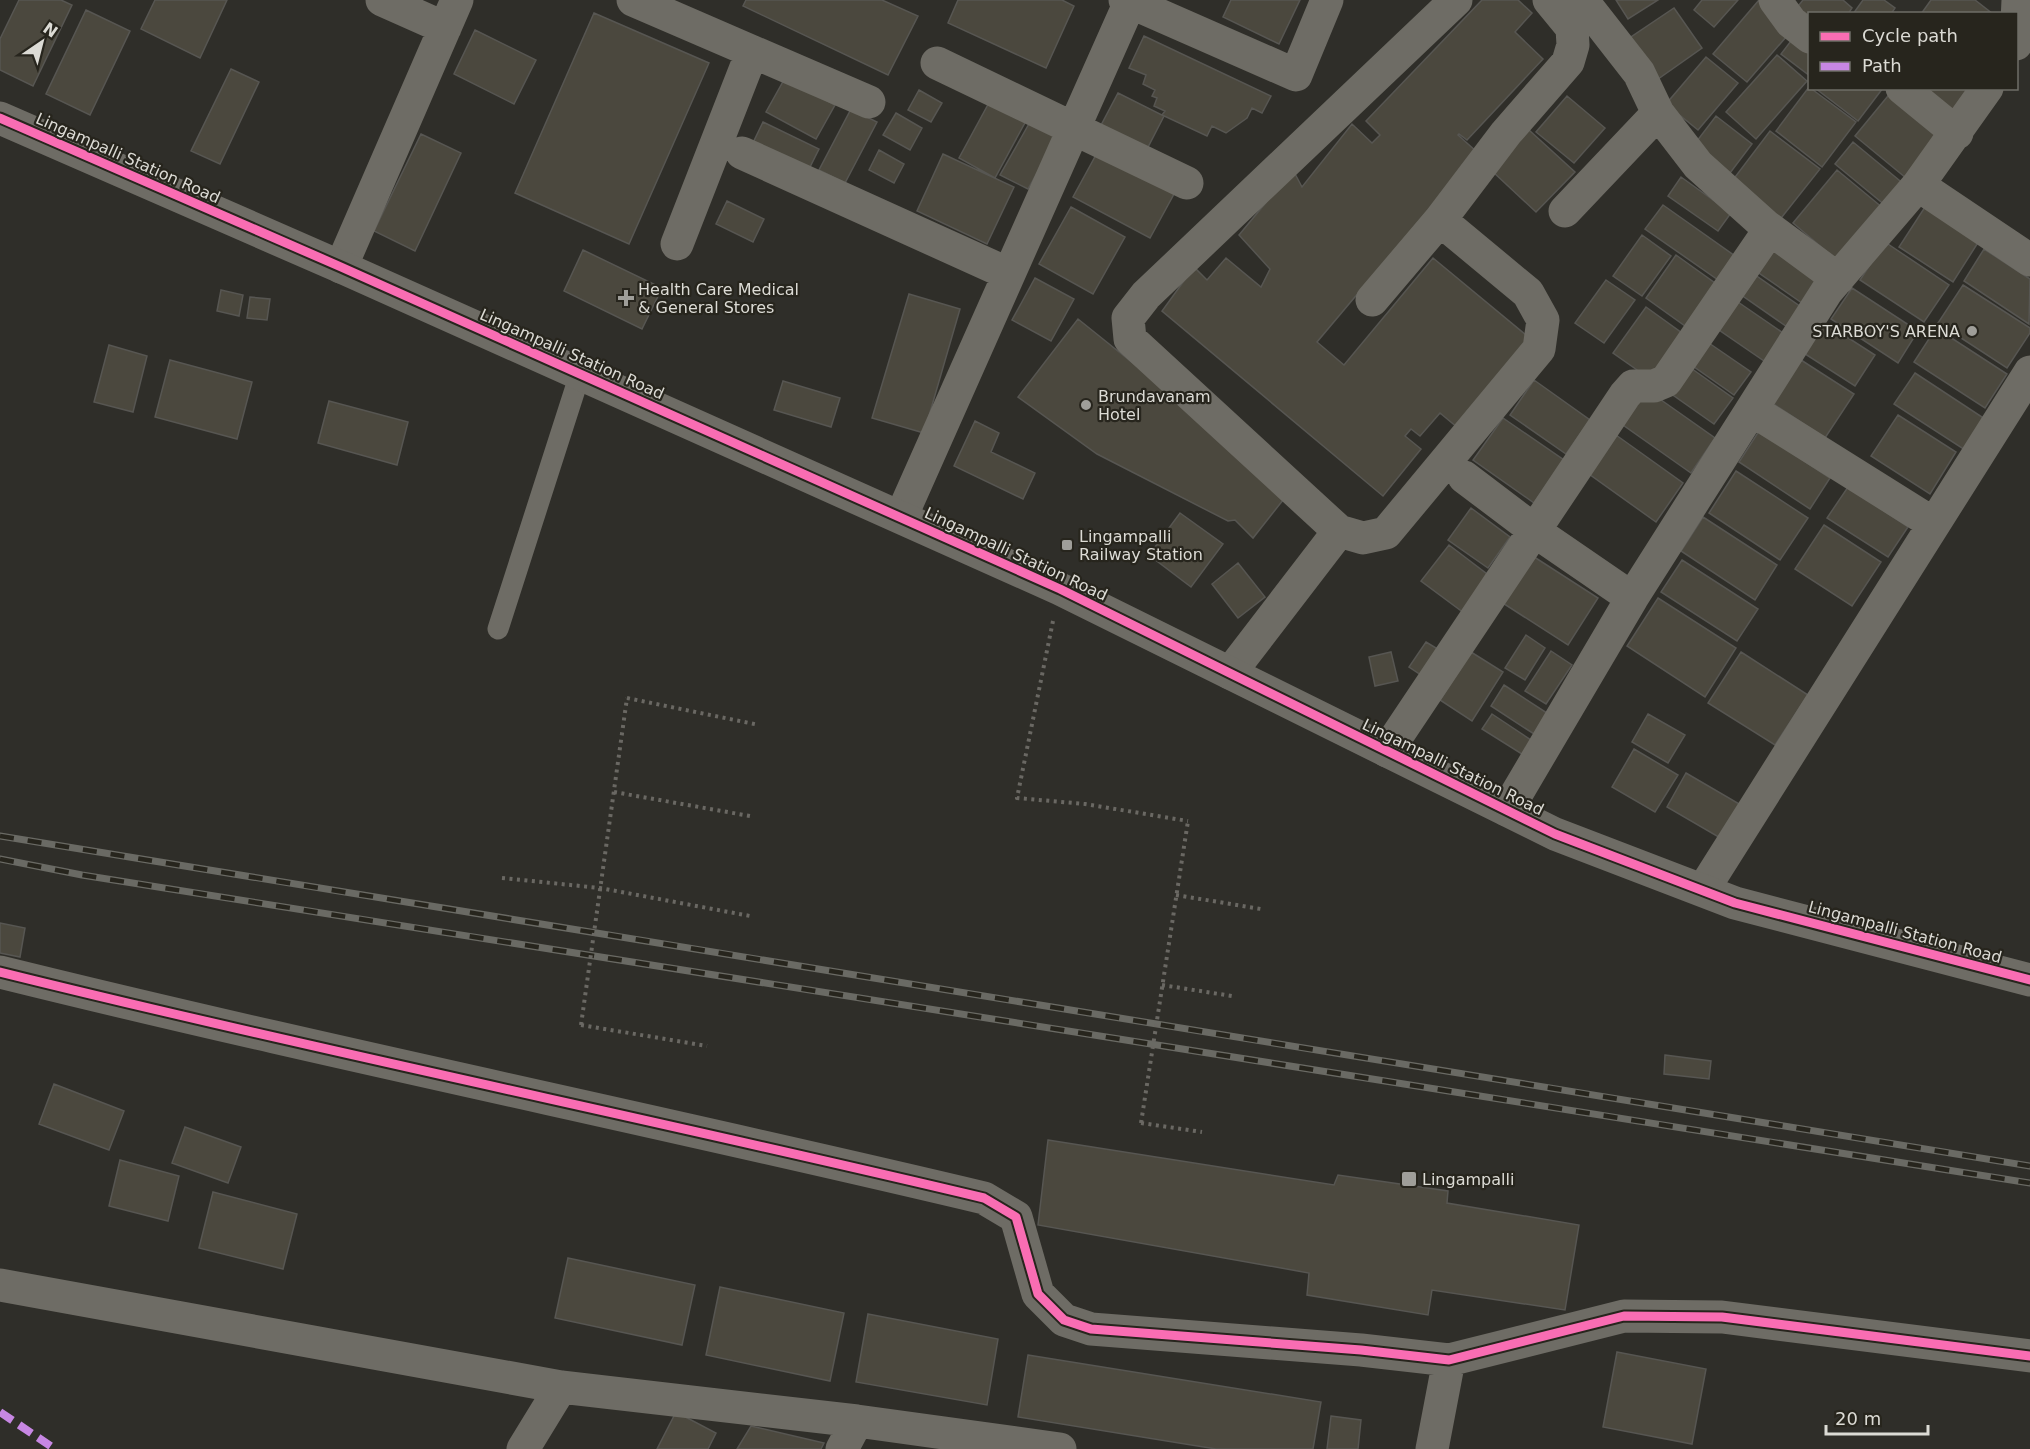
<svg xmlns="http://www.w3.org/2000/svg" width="2030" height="1449" font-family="'DejaVu Sans',sans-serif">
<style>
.building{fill:#4b483e;stroke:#575652;stroke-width:1.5}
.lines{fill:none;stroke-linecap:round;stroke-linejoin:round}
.path{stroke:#6a6863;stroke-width:4;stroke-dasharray:3 4.5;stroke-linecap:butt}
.service{stroke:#6e6c65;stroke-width:21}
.minor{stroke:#6e6c65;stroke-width:33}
.tertiary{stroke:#6e6c65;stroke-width:33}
.rail-casing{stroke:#6a6a64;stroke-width:7}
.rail{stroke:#27251d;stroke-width:4.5;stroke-dasharray:14;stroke-linecap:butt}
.path-bridge{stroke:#6a6863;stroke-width:4;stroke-dasharray:3 4.5;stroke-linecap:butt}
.quiet{stroke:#c787e3;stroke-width:8;stroke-dasharray:15 8;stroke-linecap:butt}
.cycleway-casing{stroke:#27251d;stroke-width:13}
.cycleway{stroke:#f96db3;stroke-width:9}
.poi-dot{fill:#9f9e99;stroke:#27251d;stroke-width:2}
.labels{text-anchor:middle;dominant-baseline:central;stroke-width:4.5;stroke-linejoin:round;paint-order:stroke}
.street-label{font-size:16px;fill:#dcdbd5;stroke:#27251d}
.poi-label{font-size:16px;fill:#dcdbd5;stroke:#27251d;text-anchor:start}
</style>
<rect width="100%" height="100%" fill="#2f2e29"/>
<path class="building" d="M19 0H61L72 5 33 86 0 70V39Z
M155 0H227L200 58 141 29Z
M746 0H882L918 16 888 75 743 6Z
M958 0H1062L1074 6 1046 68 948 23Z
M1231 0H1300L1279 44 1223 17Z
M1482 0H1518L1532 13 1515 32 1543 59 1467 140 1459 134 1458 135 1477 152 1317 342 1344 365 1433 258 1532 340 1458 428 1440 413 1420 436 1411 429 1405 436 1421 449 1383 496 1162 311 1194 267 1207 280 1226 258 1261 287 1270 269 1239 235 1293 170 1302 187 1352 124 1372 143 1380 135 1366 121Z
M1616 0H1658L1628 19Z
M1702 0H1738L1714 27 1694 10Z
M1759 0 1793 29 1747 82 1713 54Z
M1803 0H1843L1852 8 1848 14H1810V23L1794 11Z
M1863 0H1884L1895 8 1891 14H1853Z
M1931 0H1975L1993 14H1921Z
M1674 8 1702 48 1651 84 1622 43Z
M86 10 130 31 90 115 46 94Z
M594 13 709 63 629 244 515 193Z
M475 30 536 60 514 104 454 74Z
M1797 33 1810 44V76L1781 54Z
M1144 36 1271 96 1262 113 1252 108 1247 118 1226 133 1212 126 1207 136 1162 115 1165 111 1154 106 1157 98 1152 96 1155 90 1143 84 1146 75 1129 68Z
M1777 55 1807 81 1756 139 1726 112Z
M1706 57 1738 83 1698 130 1666 104Z
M231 69 259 82 220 164 191 151Z
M785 78 835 105 816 139 766 112Z
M1809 87 1856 122 1822 167 1776 131Z
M1815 88H1883L1858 121Z
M1918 88H1970L1951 113Z
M919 90 942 103 931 122 908 110Z
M1892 91 1944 134 1906 178 1855 136Z
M1118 93 1164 116 1145 153 1099 129Z
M1567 96 1605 128 1574 163 1536 132Z
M991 99 1027 119 995 178 959 158Z
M851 109 877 122 845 183 819 170Z
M896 113 922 128 910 150 883 135Z
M1716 116 1752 144 1727 177 1690 150Z
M763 122 819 149 806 175 750 149Z
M1030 122 1057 137 1028 189 1000 175Z
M1529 130 1575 172 1536 212 1492 171Z
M1770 131 1820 169 1778 222 1729 185Z
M421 134 461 153 415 251 374 231Z
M1853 142 1905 185 1886 206 1835 164Z
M879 150 904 164 894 183 869 170Z
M1097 153 1174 194 1150 238 1073 197Z
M943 154 1014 187 987 244 917 211Z
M1837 170 1883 208 1839 262 1793 223Z
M1681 177 1731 213 1718 231 1668 196Z
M727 201 764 219 753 242 716 224Z
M1663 205 1738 258 1721 282 1645 229Z
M1071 207 1125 237 1093 294 1039 264Z
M1925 207 1979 241 1953 282 1899 247Z
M1642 235 1671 256 1642 296 1613 276Z
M1885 242 1949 285 1924 322 1860 280Z
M1774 246 1819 279 1802 303 1756 271Z
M1984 249 2030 279 2029 324 1964 281Z
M583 250 662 288 642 329 564 291Z
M1676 255 1722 288 1692 331 1646 298Z
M1751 272 1804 309 1790 329 1737 292Z
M1035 278 1074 299 1051 341 1012 320Z
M1606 280 1635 300 1604 343 1575 323Z
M1963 285 2030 328V333L2007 368 1938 323Z
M1852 288 1918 331 1898 363 1831 319Z
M221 290 243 295 239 316 217 311Z
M909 294 960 309 924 433 872 418Z
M250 297 270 299 267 320 247 318Z
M1738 302 1786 335 1767 363 1719 330Z
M1646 307 1682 333 1650 379 1613 353Z
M1078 319 1291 490 1253 538 1235 520 1228 521 1097 454 1018 397Z
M1822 321 1875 355 1855 386 1802 352Z
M1936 328 2007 374 1985 408 1914 362Z
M1706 341 1751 372 1734 395 1690 364Z
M109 345 147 356 133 412 94 402Z
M170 360 252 382 237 439 155 417Z
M1801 360 1854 394 1825 438 1772 403Z
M1688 366 1733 398 1714 424 1670 393Z
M1915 373 1985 419 1965 450 1894 404Z
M1534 380 1590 420 1566 454 1510 415Z
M783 381 840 398 831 427 774 410Z
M1647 390 1715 438 1691 473 1623 425Z
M329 401 408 422 397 465 318 443Z
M1898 415 1956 452 1930 494 1871 456Z
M1503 418 1564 460 1534 503 1473 460Z
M975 421 999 433 991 452 1035 473 1023 499 954 466Z
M1759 431 1830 478 1810 509 1739 462Z
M1616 435 1683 483 1656 522 1589 474Z
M1736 471 1808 518 1780 560 1709 513Z
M1848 487 1908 527 1888 557 1827 518Z
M1471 508 1510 537 1488 568 1448 540Z
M1180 513 1223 544 1191 587 1149 555Z
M1703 517 1777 565 1755 600 1681 551Z
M1824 525 1881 562 1852 606 1795 569Z
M1449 545 1491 577 1464 613 1421 581Z
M1528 553 1598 598 1568 645 1498 600Z
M1682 560 1758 609 1737 641 1661 592Z
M1238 563 1265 597 1238 618 1212 584Z
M1658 598 1736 648 1705 697 1627 646Z
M1526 635 1545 648 1525 680 1505 668Z
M1426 642 1441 651 1424 677 1409 667Z
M1551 651 1572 665 1546 704 1525 691Z
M1391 652 1398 681 1375 686 1369 657Z
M1471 652 1503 672 1472 721 1440 700Z
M1741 652 1808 695 1775 745 1708 703Z
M1504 685 1547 713 1534 734 1491 706Z
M1492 714 1534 742 1525 756 1482 729Z
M1648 714 1685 735 1668 763 1632 742Z
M1634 749 1678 775 1655 812 1612 787Z
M1686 773 1741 805 1722 839 1667 807Z
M0 923 25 928 20 957 0 953Z
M1665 1055 1711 1061 1709 1079 1664 1074Z
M54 1084 124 1111 109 1150 39 1124Z
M185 1127 241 1147 228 1183 172 1163Z
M1048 1140 1334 1185 1338 1175 1448 1191 1447 1203 1579 1225 1565 1310 1432 1290 1428 1315 1307 1295 1309 1273 1038 1225Z
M120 1160 179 1176 168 1221 109 1206Z
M213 1192 297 1214 283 1269 199 1248Z
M568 1258 695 1285 682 1345 555 1318Z
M720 1287 844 1313 830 1381 706 1355Z
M868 1314 998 1339 987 1405 856 1382Z
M1617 1352 1706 1369 1692 1444 1603 1427Z
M1028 1355 1321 1402 1313 1449H1216L1018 1417Z
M676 1412 716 1433 708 1449H657Z
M1331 1416 1361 1420 1358 1449H1327Z
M751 1426 824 1443 821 1449H737Z"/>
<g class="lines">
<path class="path" d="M1053 621 1017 798 1085 804 1188 821
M627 698 759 725
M614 792 750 816
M502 878 600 888 750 916
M1176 895 1261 909
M1162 985 1232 996
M581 1025 707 1046
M1141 1123 1202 1132"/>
<path class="service" d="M498 629 580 374"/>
<path class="minor" d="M382 0 445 28
M633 0 869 102
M1125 0 1296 75 1327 0
M1456 0 1146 295 1128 318 1130 339 1339 531 1363 538 1386 533 1539 349 1543 320 1528 293 1440 220 1506 133 1568 62 1573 45 1572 28 1549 0
M1582 0 1639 73 1658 113
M1775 0 1791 22 1810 37
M2016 44 2018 0
M937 63 1187 183
M1902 88 1957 133
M742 153 1009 274
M1918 185 2030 260
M1565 211 1658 113 1698 165 1766 226 1838 279
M677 244 752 52
M341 267 457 0
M1372 300 1440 220
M1752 410 1934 524
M1464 477 1546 539 1632 598
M901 517 1130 2
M1230 673 1339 531
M1387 751 1625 395 1633 386H1654L1666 381 1770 229
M1507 810 1632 598 1827 291 1918 185 1987 88
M1703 890 2030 372
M0 972C327 1053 657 1120 984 1198L1016 1217 1038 1294 1064 1320 1091 1329 1361 1350 1449 1360 1624 1316 1722 1317 2030 1356
M0 1285 561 1387 857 1421 1060 1449
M523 1449 561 1387
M842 1449 857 1421
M1432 1449 1449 1360"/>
<path class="tertiary" d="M0 118 341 267 1060 589 1555 834 1735 903 2030 980"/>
<defs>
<path id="rail" d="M0 836 2030 1166
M0 859 82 875 2030 1183"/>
</defs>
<use href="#rail" class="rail-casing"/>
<use href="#rail" class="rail"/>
<path class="path-bridge" d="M581 1025 627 698
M1141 1123 1188 821"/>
<path class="quiet" d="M0 1412 55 1449"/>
<defs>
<path id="cycleway" d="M0 118 341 267 1060 589 1555 834 1735 903 2030 980
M0 972C327 1053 657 1120 984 1198L1016 1217 1038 1294 1064 1320 1091 1329 1361 1350 1449 1360 1624 1316 1722 1317 2030 1356"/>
</defs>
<use href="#cycleway" class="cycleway-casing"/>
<use href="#cycleway" class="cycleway"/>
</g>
<g class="poi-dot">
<path d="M623 289h6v6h6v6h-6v6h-6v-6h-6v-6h6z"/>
<circle cx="1972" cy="331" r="6"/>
<circle cx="1086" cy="405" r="6"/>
<rect x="1061" y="539" width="12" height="12" rx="3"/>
<rect x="1401" y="1171" width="16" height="16" rx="3"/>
</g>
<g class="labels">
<g class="street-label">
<text transform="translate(128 158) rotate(24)">Lingampalli Station Road</text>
<text transform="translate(572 354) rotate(24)">Lingampalli Station Road</text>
<text transform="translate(1016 554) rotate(25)">Lingampalli Station Road</text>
<text transform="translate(1453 767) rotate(26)">Lingampalli Station Road</text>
<text transform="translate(1905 932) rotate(15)">Lingampalli Station Road</text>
</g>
<g class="poi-label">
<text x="638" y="289">Health Care Medical<tspan x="638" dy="18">&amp; General Stores</tspan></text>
<text x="1960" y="331" text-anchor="end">STARBOY'S ARENA</text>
<text x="1098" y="396">Brundavanam<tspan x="1098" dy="18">Hotel</tspan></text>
<text x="1079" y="536">Lingampalli<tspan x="1079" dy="18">Railway Station</tspan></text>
<text x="1422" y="1179">Lingampalli</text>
</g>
</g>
<rect x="1808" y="12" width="210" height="78" fill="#27251d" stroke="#6f6e67" stroke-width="1.5"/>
<rect x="1820" y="32" width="30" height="9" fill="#f96db3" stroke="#6f6e67" stroke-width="1.5"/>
<text x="1862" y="42" font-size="18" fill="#dcdbd5">Cycle path</text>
<rect x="1820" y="62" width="30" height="9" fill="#c787e3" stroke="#6f6e67" stroke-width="1.5"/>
<text x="1862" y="72" font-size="18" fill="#dcdbd5">Path</text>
<g transform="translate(42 42) rotate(35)" stroke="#27251d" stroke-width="4.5" paint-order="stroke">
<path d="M0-4.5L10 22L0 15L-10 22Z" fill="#dcdbd5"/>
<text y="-9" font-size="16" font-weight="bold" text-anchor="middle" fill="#dcdbd5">N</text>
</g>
<path d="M1826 1425v9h102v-9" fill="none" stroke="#dcdbd5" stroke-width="3"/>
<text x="1835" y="1425" font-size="18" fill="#dcdbd5" stroke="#27251d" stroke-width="4.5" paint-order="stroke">20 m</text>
</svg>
